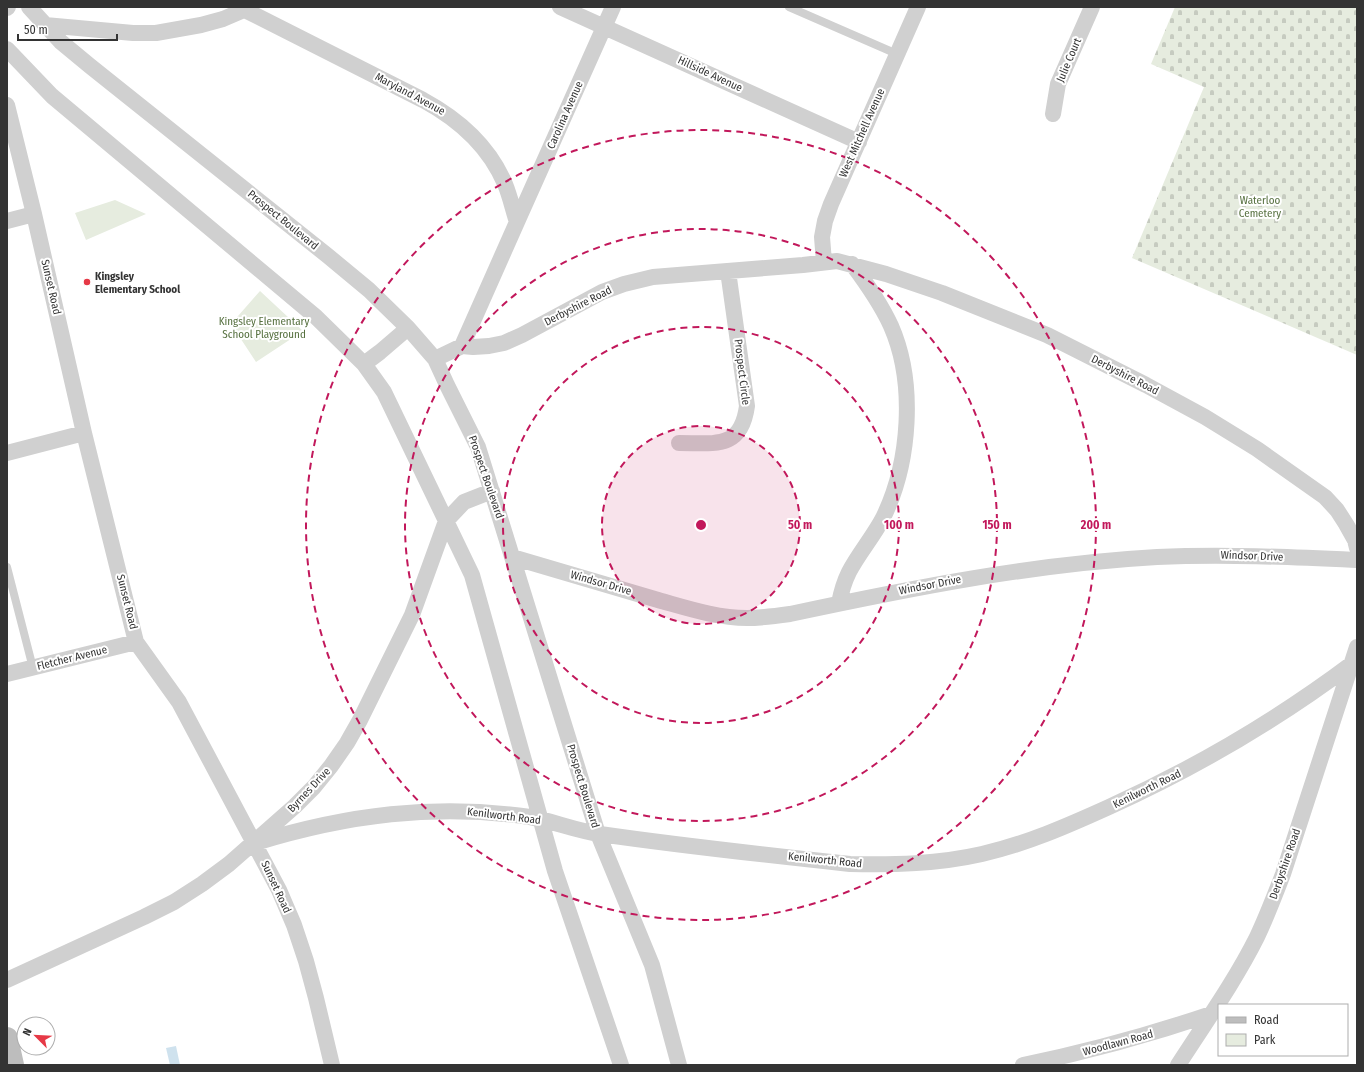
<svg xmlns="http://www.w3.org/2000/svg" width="1364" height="1072" font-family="'Fira Sans Condensed',sans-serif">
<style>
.green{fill:#e6ecdf}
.cemetery{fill:url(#cemetery-stones)}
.water{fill:#cfe2ee}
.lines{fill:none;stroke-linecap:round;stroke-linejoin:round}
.lane{stroke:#d0d0d0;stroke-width:8}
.street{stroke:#d0d0d0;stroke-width:16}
.secondary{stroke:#bdbdbd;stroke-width:22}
.ring{fill:none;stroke:#c2185b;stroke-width:2;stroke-dasharray:7 5}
.poi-dot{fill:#e63946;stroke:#fff;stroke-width:1.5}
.labels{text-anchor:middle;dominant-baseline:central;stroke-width:4;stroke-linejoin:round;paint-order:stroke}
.street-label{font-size:11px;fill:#333;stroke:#fff}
.park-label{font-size:11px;fill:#56703f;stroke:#fff}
.poi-label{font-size:11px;font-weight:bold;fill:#333;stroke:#fff;text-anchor:start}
.centre{fill:#c2185b;stroke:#fff;stroke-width:2}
.ring-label{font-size:12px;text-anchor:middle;font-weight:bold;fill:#c2185b;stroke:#fff;stroke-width:4;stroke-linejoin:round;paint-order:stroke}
</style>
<defs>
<pattern id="cemetery-stones" width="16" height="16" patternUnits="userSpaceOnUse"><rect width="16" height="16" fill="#e6ecdf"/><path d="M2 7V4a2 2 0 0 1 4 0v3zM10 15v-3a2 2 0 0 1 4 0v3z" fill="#c6cbc0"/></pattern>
</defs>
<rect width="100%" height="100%" fill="#fff"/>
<path class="green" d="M115 200 146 214 86 240 75 213Z
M260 291 303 331 256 362 231 324Z"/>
<path class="cemetery" d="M1175 7H1357V355L1132 258 1204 87 1151 64Z"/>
<path class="water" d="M176 1046 180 1065H170L166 1048Z"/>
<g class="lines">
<path class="lane" d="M789 7 897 54
M7 567 33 668"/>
<path class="street" d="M29 7 61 42 90 66 328 256 369 290 408 328 435 359 447 385 478 447 598 834 652 965 679 1065
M241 7 245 10 423 100C458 119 489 146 505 184 510 196 513 210 517 222L462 346
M560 7 859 142
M7 8 8 7
M45 25 133 33H156L201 25 223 19 251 7
M7 49 52 96 316 317 364 364 384 392 472 575 555 871 621 1065
M7 105 34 214 84 433 136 642 179 702 279 890 294 925 306 961 316 998 332 1065
M1053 114 1058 84 1092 7
M7 221 34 214
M517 222 613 7
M824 262 822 237 825 221 831 204 918 7
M435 359 462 346 473 347 489 346 504 343 522 335 602 292 624 284 653 277 803 265 837 261 886 274 942 293 1047 335 1146 385 1205 417 1257 449 1325 497 1337 510 1346 524 1355 540 1357 548
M364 364 380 352 408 328
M679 443C715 443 741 450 747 406L728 271
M7 453 84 433
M512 557C561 571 609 586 658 600 687 608 717 618 747 618 761 618 776 616 790 614 912 588 1032 564 1157 557 1224 554 1290 557 1357 560
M839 603C841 593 844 582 849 572 859 553 873 537 883 518 910 463 916 383 891 326 881 304 867 284 852 264
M7 674 136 642
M255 843C346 815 435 803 530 817 553 821 576 831 600 834 683 846 766 855 850 864 894 865 938 864 982 854 1026 844 1067 826 1109 807 1195 768 1277 720 1353 663
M7 980 144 917 174 902 202 884 229 864 295 806 314 787 331 766 347 743 360 720 412 615 446 521 464 502 492 491
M1023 1065C1087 1052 1149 1035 1211 1014
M1178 1065C1205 1023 1235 981 1257 937 1267 916 1275 895 1283 874L1357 647"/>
<path class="secondary" d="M7 1038 13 1065"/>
</g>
<circle cx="701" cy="525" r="99" fill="#c2185b" fill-opacity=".12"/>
<g class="ring">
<circle cx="701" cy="525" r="99"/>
<circle cx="701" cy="525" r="198"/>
<circle cx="701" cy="525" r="296"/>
<circle cx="701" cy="525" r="395"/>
</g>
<circle class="poi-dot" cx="87" cy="282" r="4"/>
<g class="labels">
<g class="street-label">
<text transform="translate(1069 60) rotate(-67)">Julie Court</text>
<text transform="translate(710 74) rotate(25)">Hillside Avenue</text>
<text transform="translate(410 94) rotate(28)">Maryland Avenue</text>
<text transform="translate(565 115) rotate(-66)">Carolina Avenue</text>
<text transform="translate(862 133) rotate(-66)">West Mitchell Avenue</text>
<text transform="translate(283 220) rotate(39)">Prospect Boulevard</text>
<text transform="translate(51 287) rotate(77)">Sunset Road</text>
<text transform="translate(578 306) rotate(-27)">Derbyshire Road</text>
<text transform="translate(742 372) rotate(83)">Prospect Circle</text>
<text transform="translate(1125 375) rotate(27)">Derbyshire Road</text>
<text transform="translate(486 477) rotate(71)">Prospect Boulevard</text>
<text transform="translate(1252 556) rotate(2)">Windsor Drive</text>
<text transform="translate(601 583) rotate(16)">Windsor Drive</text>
<text transform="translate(930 585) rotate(-11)">Windsor Drive</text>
<text transform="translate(127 602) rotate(76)">Sunset Road</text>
<text transform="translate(72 658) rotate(-14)">Fletcher Avenue</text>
<text transform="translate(583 786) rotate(73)">Prospect Boulevard</text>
<text transform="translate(1147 789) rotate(-26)">Kenilworth Road</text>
<text transform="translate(309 790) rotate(-47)">Byrnes Drive</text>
<text transform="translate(504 816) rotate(7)">Kenilworth Road</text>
<text transform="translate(825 860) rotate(6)">Kenilworth Road</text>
<text transform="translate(1285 864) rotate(-71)">Derbyshire Road</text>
<text transform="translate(276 887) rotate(65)">Sunset Road</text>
<text transform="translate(1118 1043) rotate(-15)">Woodlawn Road</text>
</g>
<g class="park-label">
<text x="1260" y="200">Waterloo<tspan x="1260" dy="13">Cemetery</tspan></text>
<text x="264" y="321">Kingsley Elementary<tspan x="264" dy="13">School Playground</tspan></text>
</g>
<g class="poi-label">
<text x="95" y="276">Kingsley<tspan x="95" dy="13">Elementary School</tspan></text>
</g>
</g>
<circle cx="701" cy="525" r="6" class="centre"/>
<g class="ring-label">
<text x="800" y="529">50 m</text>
<text x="899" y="529">100 m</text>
<text x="997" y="529">150 m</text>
<text x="1096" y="529">200 m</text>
</g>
<rect width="1364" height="1072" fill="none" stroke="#333333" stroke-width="16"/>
<rect x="1218" y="1004" width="130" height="52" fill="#ffffff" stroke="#adadad"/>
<rect x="1226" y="1017" width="20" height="6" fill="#bdbdbd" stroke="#adadad"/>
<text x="1254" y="1024" font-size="12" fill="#333333">Road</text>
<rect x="1226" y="1034" width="20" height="12" fill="#e6ecdf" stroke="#adadad"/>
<text x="1254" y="1044" font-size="12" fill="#333333">Park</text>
<g transform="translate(36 1036) rotate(294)"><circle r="19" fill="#ffffff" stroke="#adadad"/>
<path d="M0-3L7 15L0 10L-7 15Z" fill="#e63946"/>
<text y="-6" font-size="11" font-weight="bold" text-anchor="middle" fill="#333333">N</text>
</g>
<path d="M18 34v6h99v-6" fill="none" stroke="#333333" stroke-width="2"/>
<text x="24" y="34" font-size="12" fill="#333333" stroke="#ffffff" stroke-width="3" paint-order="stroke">50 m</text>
</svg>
